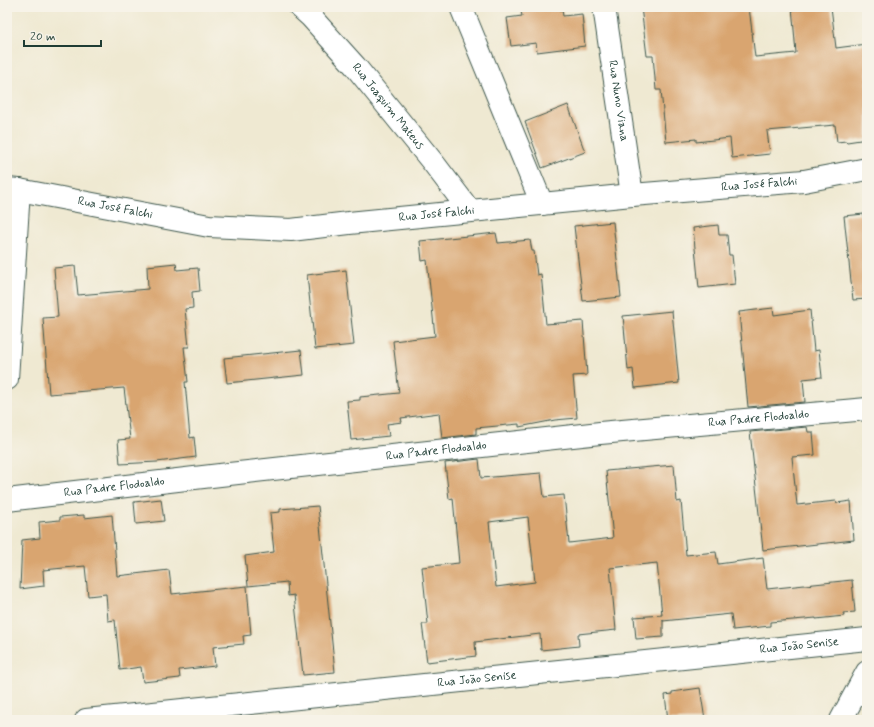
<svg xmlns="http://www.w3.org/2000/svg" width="874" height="727" font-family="Mynerve,sans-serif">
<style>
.building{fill:#d9a570;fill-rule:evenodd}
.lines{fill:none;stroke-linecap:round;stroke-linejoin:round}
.minor-casing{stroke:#3e574c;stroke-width:24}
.minor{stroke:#fff;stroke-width:22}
.labels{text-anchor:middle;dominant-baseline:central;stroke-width:3;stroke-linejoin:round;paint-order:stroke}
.street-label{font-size:12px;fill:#1f3d34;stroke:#f7f3e8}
</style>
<rect width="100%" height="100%" fill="#f7f3e8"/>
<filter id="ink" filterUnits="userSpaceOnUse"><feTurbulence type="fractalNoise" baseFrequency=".025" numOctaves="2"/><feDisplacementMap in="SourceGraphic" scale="8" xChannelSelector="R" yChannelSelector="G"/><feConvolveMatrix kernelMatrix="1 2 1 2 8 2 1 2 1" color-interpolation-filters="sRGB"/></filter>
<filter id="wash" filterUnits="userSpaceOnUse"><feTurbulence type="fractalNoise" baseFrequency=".012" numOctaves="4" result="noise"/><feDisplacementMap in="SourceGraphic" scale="16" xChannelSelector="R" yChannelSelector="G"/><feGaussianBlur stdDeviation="0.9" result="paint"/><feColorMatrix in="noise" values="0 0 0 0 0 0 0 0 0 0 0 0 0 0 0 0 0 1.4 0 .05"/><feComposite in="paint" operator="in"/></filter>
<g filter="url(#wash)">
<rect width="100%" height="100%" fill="#efe9d2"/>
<g id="blocks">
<path class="building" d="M520 7H559L560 10H562L563 16 582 14 585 46 537 52 536 43 511 46 507 18 522 16Z
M641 7H749L755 57 796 53 792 7H831L836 48 867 44V139L847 142 846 141 837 142 835 125 767 131 770 154 732 158 730 138 696 142V139L666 142 661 90H656L653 56H647Z
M568 105 585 152 542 168 525 122Z
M864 214 867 247V299L853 300 844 216Z
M613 222 621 297 583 301 574 226Z
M718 225 719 235H727L729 255H732L735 284 699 288 693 228Z
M496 233 498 243 530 240 532 251H534L537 275 541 274 546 324 583 321 587 375 573 376 577 418 555 420 519 427V424L476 428V434L442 438 439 413 401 418 402 422 387 424 389 436 351 440 347 401 360 400V397L399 393 393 341 435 336 427 260 422 261 420 241Z
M176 263 177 270 198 268 200 291 192 292 193 308 185 309 189 347H184L188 382H185L190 438 194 437 196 457 157 462 120 464 118 440 130 439 124 388 49 394 43 318 58 317 54 268 75 266 78 295 148 289 147 266Z
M346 270 354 345 315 349 307 275Z
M773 308 774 315 810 310 814 351 819 350 822 377 803 379 805 402 748 407 739 312Z
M672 311 679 383 635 388 633 369 628 370 623 316Z
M301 350 304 375 227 383 224 358Z
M807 427 808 432H813L815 455 792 457 797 505 836 501 837 503 851 501 854 540 763 550 750 432Z
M479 459 481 478 541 473 544 497 564 495 569 543 613 538 606 471 674 465 677 502 681 501 686 555 716 552 718 564 763 558 767 589 852 580 855 612 843 613 844 616 816 619V618L770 622V626L733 630 731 614 663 621V619V637L636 639 634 617 662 615 657 563 610 568 616 630 578 634 579 646 541 650 540 634 475 642 476 656 427 662 422 624H428L422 567 459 563 453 498 449 499 445 463ZM528 517 535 582 496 587 489 522Z
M161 499 164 521 136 524 134 502Z
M318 506 335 672 303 675 294 595 288 596 287 582 248 586 245 556 274 552 270 513 280 512V509Z
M84 515V518L112 515 117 576 169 570 172 594 247 586 251 635 243 636 244 644 213 647 215 666 179 670 180 678 143 682 141 667 120 670 115 620 108 621 106 594 88 596 85 566 43 570 44 586 20 589 22 540 40 538 39 522 60 520V517Z
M700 688 705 720H668L665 695 672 694V692Z"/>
</g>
</g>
<g filter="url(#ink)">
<use href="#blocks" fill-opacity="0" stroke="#3e574c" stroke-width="1"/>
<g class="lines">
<defs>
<g id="minor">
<path id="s1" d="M300 7 310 16 355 66 435 165 470 211"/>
<path d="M461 7 542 204"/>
<path id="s2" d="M604 7 632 195"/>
<path id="s3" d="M7 189 19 190 209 226 291 230 349 223 632 195 804 181 867 169"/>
<path d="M7 379 19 190"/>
<path id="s4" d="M7 500 220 475 600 433 867 409"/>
<path id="s5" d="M86 720 867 639"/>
<path d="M841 720 867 672"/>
</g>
</defs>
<use href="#minor" class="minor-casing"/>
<use href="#minor" class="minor"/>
</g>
</g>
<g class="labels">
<g class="street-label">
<text stroke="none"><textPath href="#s2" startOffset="95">Rua Nuno Viana</textPath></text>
<text stroke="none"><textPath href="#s1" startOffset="133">Rua Joaquim Mateus</textPath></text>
<text stroke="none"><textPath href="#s3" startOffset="758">Rua José Falchi</textPath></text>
<text stroke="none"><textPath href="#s3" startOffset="110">Rua José Falchi</textPath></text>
<text stroke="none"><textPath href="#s3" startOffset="434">Rua José Falchi</textPath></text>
<text stroke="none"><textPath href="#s4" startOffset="756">Rua Padre Flodoaldo</textPath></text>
<text stroke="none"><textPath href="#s4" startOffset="432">Rua Padre Flodoaldo</textPath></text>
<text stroke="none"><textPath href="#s4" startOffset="108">Rua Padre Flodoaldo</textPath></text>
<text stroke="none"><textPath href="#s5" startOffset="717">Rua João Senise</textPath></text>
<text stroke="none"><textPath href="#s5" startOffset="393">Rua João Senise</textPath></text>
</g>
</g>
<rect width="874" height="727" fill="none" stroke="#f7f3e8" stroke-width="24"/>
<path d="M24 40v6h77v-6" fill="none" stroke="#1f3d34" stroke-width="2"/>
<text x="30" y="40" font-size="12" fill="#1f3d34" stroke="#f7f3e8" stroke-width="3" paint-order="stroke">20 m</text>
</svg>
